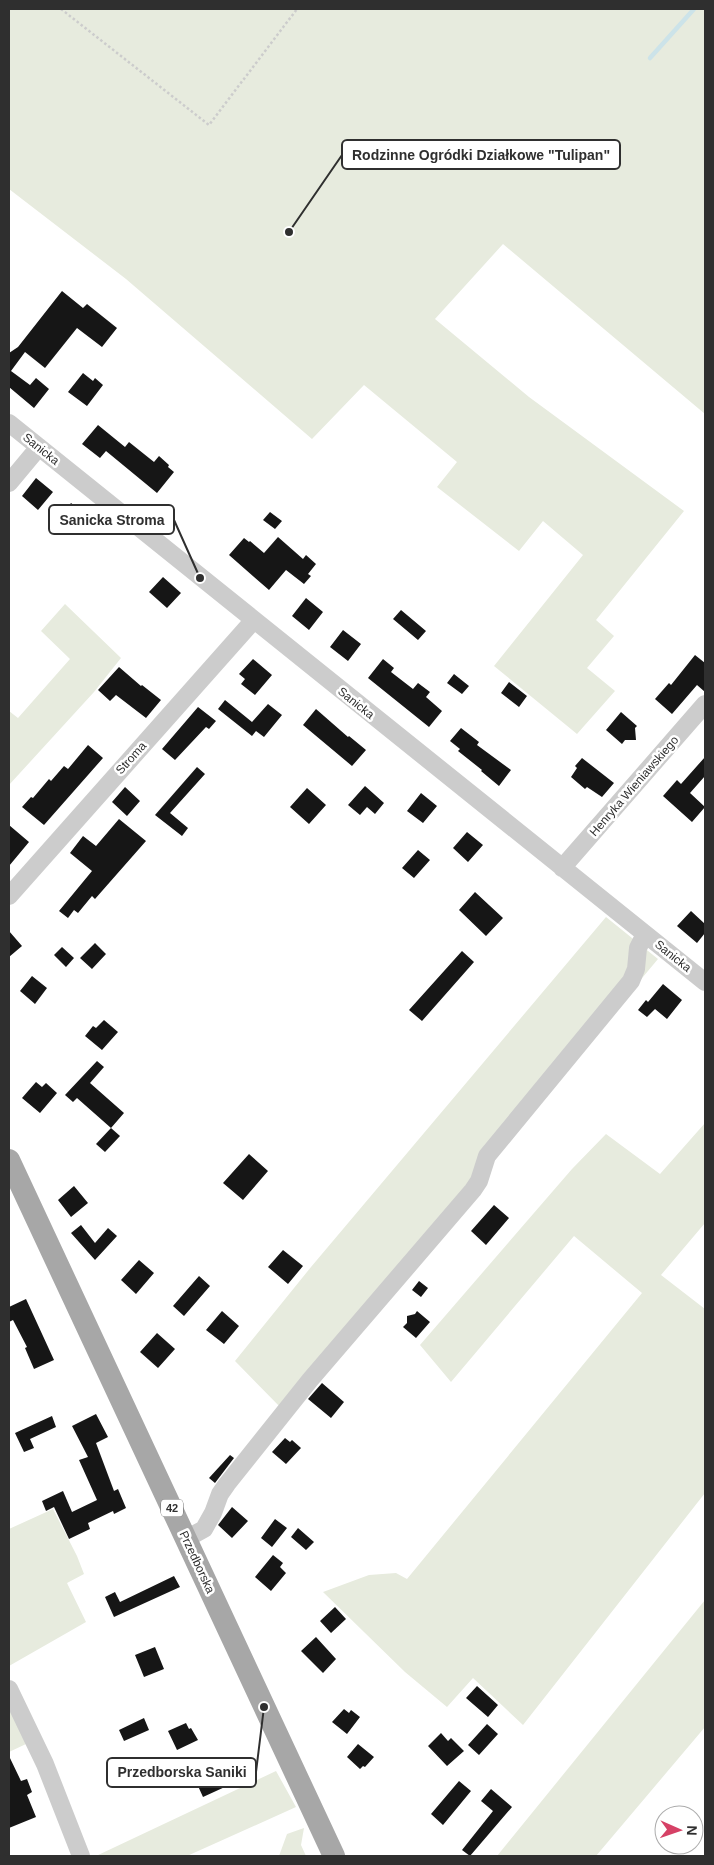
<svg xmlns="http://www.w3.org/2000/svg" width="714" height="1865" font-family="Arial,sans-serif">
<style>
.green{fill:#e7ebde}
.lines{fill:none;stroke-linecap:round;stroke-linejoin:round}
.stream{stroke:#cce3e9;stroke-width:4.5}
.building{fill:#161616}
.path{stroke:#ccc;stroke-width:2.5;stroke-dasharray:2.5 2.5;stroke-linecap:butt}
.minor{stroke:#ccc;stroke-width:18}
.major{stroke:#a7a7a7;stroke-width:22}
.labels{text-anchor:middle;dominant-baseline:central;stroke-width:5;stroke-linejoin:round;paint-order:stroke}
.shield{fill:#fff;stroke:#6d6d6d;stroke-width:1}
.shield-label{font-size:11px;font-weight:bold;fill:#2f2f2f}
.street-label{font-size:12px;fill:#2f2f2f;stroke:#fff}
.leader{fill:none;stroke:#2f2f2f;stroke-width:2}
.callout-dot{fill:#2f2f2f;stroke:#fff;stroke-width:2}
.callout{fill:#fff;stroke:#2f2f2f;stroke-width:2}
.callout-label{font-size:14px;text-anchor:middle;font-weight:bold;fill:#2f2f2f}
</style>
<rect width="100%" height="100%" fill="#fff"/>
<path class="green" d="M9 9H705V414L503 244 435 319 529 397 684 511 596 620 614 636 587 668 615 691 577 734 494 666 583 555 543 521 519 551 437 487 457 462 364 385 312 439 126 279 9 189Z
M65 604 121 658 94 692 9 785V711L18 718 70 659 41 631Z
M606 917 658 959 282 1409 235 1361 311 1267Z
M705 1123V1223L661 1275 705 1309V1493L523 1725 473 1678 447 1707 405 1672 323 1592 369 1575 396 1573 407 1579 642 1293 574 1236 451 1382 420 1345 572 1169 606 1134 660 1174Z
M53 1509 77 1556 84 1574 67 1583 86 1622 9 1666V1529Z
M705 1600V1727L596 1856H497Z
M9 1701 26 1744 9 1752Z
M276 1771 296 1807 187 1856H96Z
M304 1828 301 1845 306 1856H279L287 1834Z"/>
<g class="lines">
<path class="stream" d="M650 58 694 9"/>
</g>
<path class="building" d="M62 291 83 308 87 304 117 328 102 347 77 328 45 368 25 352 11 371 30 385 36 378 49 389 34 408 9 387V353L18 347Z
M83 373 93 381 95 378 103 385 87 406 68 392Z
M98 425 125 447 129 442 154 462 159 456 169 465 168 467 174 472 157 493 106 451 100 458 82 444Z
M36 478 53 492 38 510 22 496Z
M71 503 85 514 72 531 58 520Z
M270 512 282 521 275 529 263 520Z
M278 537 303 559 306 555 316 564 308 574 311 576 304 584 286 570 269 590 229 555 244 538 249 542 250 541 264 553Z
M163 577 181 593 167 608 149 592Z
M306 598 323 612 309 630 292 616Z
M401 610 426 631 418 640 393 619Z
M343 630 361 644 348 661 330 647Z
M695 655 705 663V692L697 685 672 714 655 699 669 683 671 685Z
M253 659 272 675 255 695 241 684 245 679 239 674Z
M383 659 394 668 391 672 413 689 418 683 430 692 426 697 442 711 429 727 368 678Z
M119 667 141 686 142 685 161 700 146 718 116 695 110 701 98 690Z
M454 674 469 686 462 694 447 683Z
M509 682 527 696 519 707 501 693Z
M225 700 252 722 268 704 282 715 264 737 256 731 252 736 218 709Z
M198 707 216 721 209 729 206 727 175 760 162 749Z
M316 709 348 737 349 736 366 750 352 766 303 725Z
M621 712 637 726 635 728 636 740H625L622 744 606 730Z
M461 728 479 742 477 745 511 770 499 786 481 771 482 770 458 751 460 749 450 741Z
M88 745 103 758 44 825 22 807 31 797 33 798 49 779 51 781 64 766 68 769Z
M705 757V776L690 793 705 807 692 822 663 796 677 780 681 784Z
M582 758 614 783 602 797 587 787 585 789 571 777 577 768 575 766Z
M197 767 205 774 170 813 188 828 182 836 155 815Z
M365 786 384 803 375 814 367 807 360 815 348 805Z
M125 787 140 801 127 816 112 802Z
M307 788 326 805 309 824 290 807Z
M421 793 437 806 423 823 407 811Z
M119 819 146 841 95 899 92 896 78 913 74 910 68 918 59 911 92 871 70 853 83 836 96 846Z
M9 825 29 842 9 866Z
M467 832 483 845 468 862 453 848Z
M418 850 430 860 414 878 402 868Z
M475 892 503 918 486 936 459 910Z
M691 911 705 924V933L697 943 677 926Z
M9 931 22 946 9 957Z
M95 943 106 954 92 969 80 958Z
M62 947 74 958 66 967 54 955Z
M462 951 474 962 422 1021 409 1010Z
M32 976 47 988 35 1004 20 991Z
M663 984 682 1000 667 1019 655 1009 647 1017 638 1010 646 1000 648 1002Z
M104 1020 118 1032 102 1050 85 1036 93 1026 96 1028Z
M97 1061 104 1067 90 1083 124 1113 111 1128 120 1136 105 1152 96 1144 111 1128 77 1098 73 1102 65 1095Z
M36 1082 42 1087 46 1083 57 1093 40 1113 22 1098Z
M249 1154 268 1171 243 1200 223 1183Z
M74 1186 88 1203 71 1217 58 1200Z
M494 1205 509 1218 486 1245 471 1231Z
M81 1225 95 1243 108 1228 117 1236 95 1260 71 1233Z
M283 1250 303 1266 288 1284 268 1267Z
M139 1260 154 1273 136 1294 121 1280Z
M199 1276 210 1286 184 1316 173 1306Z
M419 1281 428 1288 421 1297 412 1290Z
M26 1299 54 1360 34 1369 25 1348 27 1347 13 1320 9 1322V1307Z
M222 1311 239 1326 224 1344 206 1330Z
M417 1311 430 1322 416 1338 403 1327 407 1323V1316L415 1314Z
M157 1333 175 1349 158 1368 140 1352Z
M322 1383 344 1402 331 1418 308 1399Z
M96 1414 108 1437 96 1443 114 1491 118 1489 126 1508 114 1514 113 1511 88 1523 90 1529 69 1539 54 1507 46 1511 42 1501 63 1491 72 1512 97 1500 79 1460 88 1457 72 1426Z
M52 1416 56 1427 30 1439 34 1448 24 1452 15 1433Z
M285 1438 290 1442 292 1440 301 1448 286 1464 272 1452Z
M230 1455 234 1458 215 1483 209 1478Z
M232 1507 248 1521 232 1538 218 1525Z
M275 1519 287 1528 272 1547 261 1538Z
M298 1528 314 1542 306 1550 291 1537Z
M273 1555 283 1563 280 1567 286 1573 271 1591 255 1577Z
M174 1576 180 1587 114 1617 105 1597 115 1592 120 1602Z
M335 1607 346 1619 331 1633 320 1621Z
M316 1637 336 1659 323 1673 301 1651Z
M155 1647 164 1669 144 1677 135 1655Z
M477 1686 498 1705 488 1717 466 1698Z
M344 1709 349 1713 351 1710 360 1717 347 1734 332 1722Z
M144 1718 149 1730 124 1741 119 1730Z
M186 1723 189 1729 191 1728 198 1740 177 1750 168 1731Z
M487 1724 498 1734 479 1755 468 1745Z
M441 1733 448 1741 451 1738 464 1751 447 1766 428 1746Z
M358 1744 374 1757 365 1767 363 1766 360 1769 347 1757Z
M9 1756 21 1781 27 1779 32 1792 27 1795 36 1817 9 1828Z
M214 1759 227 1786 203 1797 193 1775 201 1771 199 1767Z
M459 1781 471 1791 443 1825 431 1814Z
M491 1789 512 1807 470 1856 462 1850 493 1811 481 1801Z"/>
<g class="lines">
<path class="path" d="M61 9 209 125 297 9"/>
<path class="minor" d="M9 423 705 982
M9 483 39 447
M562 868 705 704
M9 896 253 621
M186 1539 204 1529 213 1513 220 1494 227 1484 310 1380 473 1190 479 1181 487 1156 631 981 636 969 638 948 645 934
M9 1689 45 1764 81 1856"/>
<path class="major" d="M9 1160 334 1856"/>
</g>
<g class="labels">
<rect class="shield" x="161" y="1499.5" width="22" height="17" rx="4"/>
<g class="shield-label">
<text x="172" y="1508">42</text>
</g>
<g class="street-label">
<text transform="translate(41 449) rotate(39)">Sanicka</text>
<text transform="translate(356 703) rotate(39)">Sanicka</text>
<text transform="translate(131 758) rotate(-48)">Stroma</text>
<text transform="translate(634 786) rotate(-49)">Henryka Wieniawskiego</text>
<text transform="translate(673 956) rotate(39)">Sanicka</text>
<text transform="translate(197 1562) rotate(65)">Przedborska</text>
</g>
</g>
<path class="leader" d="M289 232L342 155M200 578L174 520M264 1707L256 1772"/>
<g class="callout-dot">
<circle cx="289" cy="232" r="5"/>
<circle cx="200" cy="578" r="5"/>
<circle cx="264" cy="1707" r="5"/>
</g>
<g class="callout">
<rect x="342" y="140" width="278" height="29" rx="5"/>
<rect x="49" y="505" width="125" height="29" rx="5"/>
<rect x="107" y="1758" width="149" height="29" rx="5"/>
</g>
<g class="callout-label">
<text x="481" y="160">Rodzinne Ogródki Działkowe "Tulipan"</text>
<text x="112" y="525">Sanicka Stroma</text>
<text x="182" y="1777">Przedborska Saniki</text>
</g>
<rect width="714" height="1865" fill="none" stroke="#2f2f2f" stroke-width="20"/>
<g transform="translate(679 1830) rotate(92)"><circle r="24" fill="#ffffff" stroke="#acacac"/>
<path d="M0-4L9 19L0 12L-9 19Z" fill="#d64166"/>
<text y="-8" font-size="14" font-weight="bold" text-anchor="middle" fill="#2f2f2f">N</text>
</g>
</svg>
